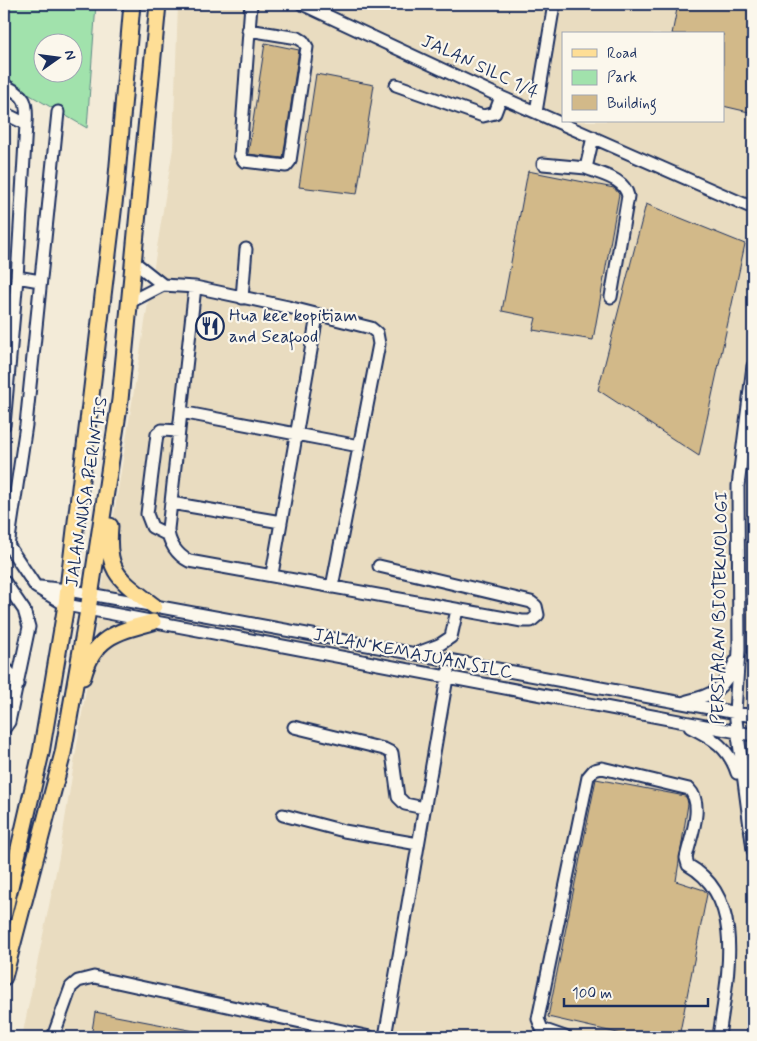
<svg xmlns="http://www.w3.org/2000/svg" width="757" height="1041" font-family="Mynerve,sans-serif">
<style>
.built{fill:#e9dcc0;fill-rule:evenodd}
.green{fill:#a1e2ac;stroke:#5e8885;fill-rule:evenodd}
.building{fill:#d2b989;stroke:#1b2f5e}
.lines{fill:none;stroke-linecap:round;stroke-linejoin:round}
.minor-casing{stroke:#1b2f5e;stroke-width:15}
.major-casing{stroke:#1b2f5e;stroke-width:19}
.minor{stroke:#fbf7ec;stroke-width:11}
.major{stroke:#fede96;stroke-width:15}
.labels{text-anchor:middle;dominant-baseline:central;stroke-width:4.5;stroke-linejoin:round;paint-order:stroke}
.street-label{font-size:18px;fill:#1b2f5e;stroke:#fbf7ec}
.poi-label{font-size:18px;fill:#1b2f5e;stroke:#fbf7ec;text-anchor:start}
</style>
<rect width="100%" height="100%" fill="#f3ebd8"/>
<filter id="ink" filterUnits="userSpaceOnUse"><feTurbulence type="fractalNoise" baseFrequency=".02" numOctaves="2"/><feDisplacementMap in="SourceGraphic" scale="10" xChannelSelector="R" yChannelSelector="G"/><feConvolveMatrix kernelMatrix="1 2 1 2 8 2 1 2 1" color-interpolation-filters="sRGB"/></filter>
<g filter="url(#ink)">
<path class="built" d="M178 4H753V1037H22L59 857 173 148ZM563 34H723V121H563Z"/>
<path class="green" d="M4 4H96L87 128 4 80ZM42 42H72V72H42Z"/>
<path class="building" d="M678 4H753V113L723 106V34H672Z
M265 43 299 50 283 158 248 154Z
M316 74 374 85 357 194 299 187Z
M528 171 614 188 619 194 593 340 533 330 536 318 502 311Z
M646 204 745 244 699 456 598 390Z
M596 779 685 796 687 799 688 804 676 881 704 890 707 894 679 1037H635L548 1017Z
M95 1012 205 1033V1037H91Z"/>
<g class="lines">
<defs>
<path id="minor" d="M302 4 501 97 753 208
M248 30 298 38 303 41 307 47 290 161 286 166 244 161 240 155 251 4
M4 85C25 96 28 100 26 124
M396 85 483 116 495 113 501 97
M536 112 554 4
M4 113 26 124 17 278 4 425
M543 164 586 168 593 137
M586 168C602 175 624 178 628 196L611 297
M134 262 163 285
M17 277 40 281
M195 287 168 529C168 542 177 555 189 561L522 621H531L538 615 536 606 531 602 379 566
M242 298 246 249
M130 302 163 285 195 287 288 307 371 328 377 333 379 344 332 587
M753 366 738 486 739 650 735 712 753 850
M181 412 359 446
M171 503 281 522
M168 535 152 527 147 514 157 434 162 430 179 431
M4 539 36 587 66 605 753 735
M8 546 26 425 58 112
M272 574 317 316
M4 581 24 610 29 627 9 722 4 729
M40 587 68 590 753 716
M415 654 439 645 451 637 457 610
M4 666 18 684
M687 701C714 695 724 689 735 662
M294 727 384 749 392 753 398 797 405 804 424 808
M690 727C713 738 729 748 737 773
M283 815 344 831 418 844
M53 1037 71 987 78 981 94 977 370 1037
M385 1037 448 672
M565 1037 542 1029 538 1019 588 777 594 770 602 768 689 789C705 805 690 838 686 858L688 865C748 899 726 981 719 1037"/>
<path id="major" d="M110 526C106 573 119 579 154 606
M83 677C94 637 116 632 153 622
M4 913 41 753 66 605 116 187 132 4
M4 977 63 753 88 610 120 400 158 4"/>
</defs>
<use href="#minor" class="minor-casing"/>
<use href="#major" class="major-casing"/>
<use href="#minor" class="minor"/>
<use href="#major" class="major"/>
</g>
</g>
<defs>
<symbol id="restaurant-ring" viewBox="-11 -11 22 22"><circle r="9.5" fill="#fbf7ec" stroke="#1b2f5e" stroke-width="1.5"/><path d="M-5-6h1v4h1v-4h1v4h1v-4h1v5L-1.5 .5V6h-2V.5L-5-1ZM5-6V6H3V1.5H1.5Q1.5-4 5-6Z" fill="#1b2f5e"/></symbol>
</defs>
<g fill-rule="evenodd">
<use href="#restaurant-ring" x="194" y="310" width="32" height="32"/>
</g>
<g class="labels">
<g class="street-label">
<text transform="translate(480 67) rotate(25)">JALAN SILC 1/4</text>
<text transform="translate(87 492) rotate(-81)">JALAN NUSA PERINTIS</text>
<text transform="translate(720 608) rotate(-89)">PERSIARAN BIOTEKNOLOGI</text>
<text transform="translate(413 654) rotate(11)">JALAN KEMAJUAN SILC</text>
</g>
<g class="poi-label">
<text x="229" y="316">Hua kee kopitiam<tspan x="229" dy="21">and Seafood</tspan></text>
</g>
</g>
<rect width="757" height="1041" fill="none" stroke="#fbf7ec" stroke-width="20"/>
<rect x="10" y="10" width="737" height="1021" fill="none" stroke="#1b2f5e" stroke-width="2" filter="url(#ink)"/>
<rect x="562" y="32" width="162" height="90" fill="#fbf7ec" stroke="#a1a7b3"/>
<rect x="572" y="49" width="25" height="8" fill="#fede96" stroke="#a1a7b3"/>
<text x="607" y="58" font-size="15" fill="#1b2f5e">Road</text>
<rect x="572" y="70" width="25" height="15" fill="#a1e2ac" stroke="#a1a7b3"/>
<text x="607" y="82" font-size="15" fill="#1b2f5e">Park</text>
<rect x="572" y="95" width="25" height="15" fill="#d2b989" stroke="#a1a7b3"/>
<text x="607" y="108" font-size="15" fill="#1b2f5e">Building</text>
<g transform="translate(58 58) rotate(76)"><circle r="24" fill="#fbf7ec" stroke="#a1a7b3"/>
<path d="M0-4L9 19L0 12L-9 19Z" fill="#1b2f5e"/>
<text y="-8" font-size="14" font-weight="bold" text-anchor="middle" fill="#1b2f5e">N</text>
</g>
<path d="M564 998v8h144v-8" fill="none" stroke="#1b2f5e" stroke-width="2.5"/>
<text x="572" y="998" font-size="15" fill="#1b2f5e" stroke="#fbf7ec" stroke-width="4" paint-order="stroke">100 m</text>
</svg>
